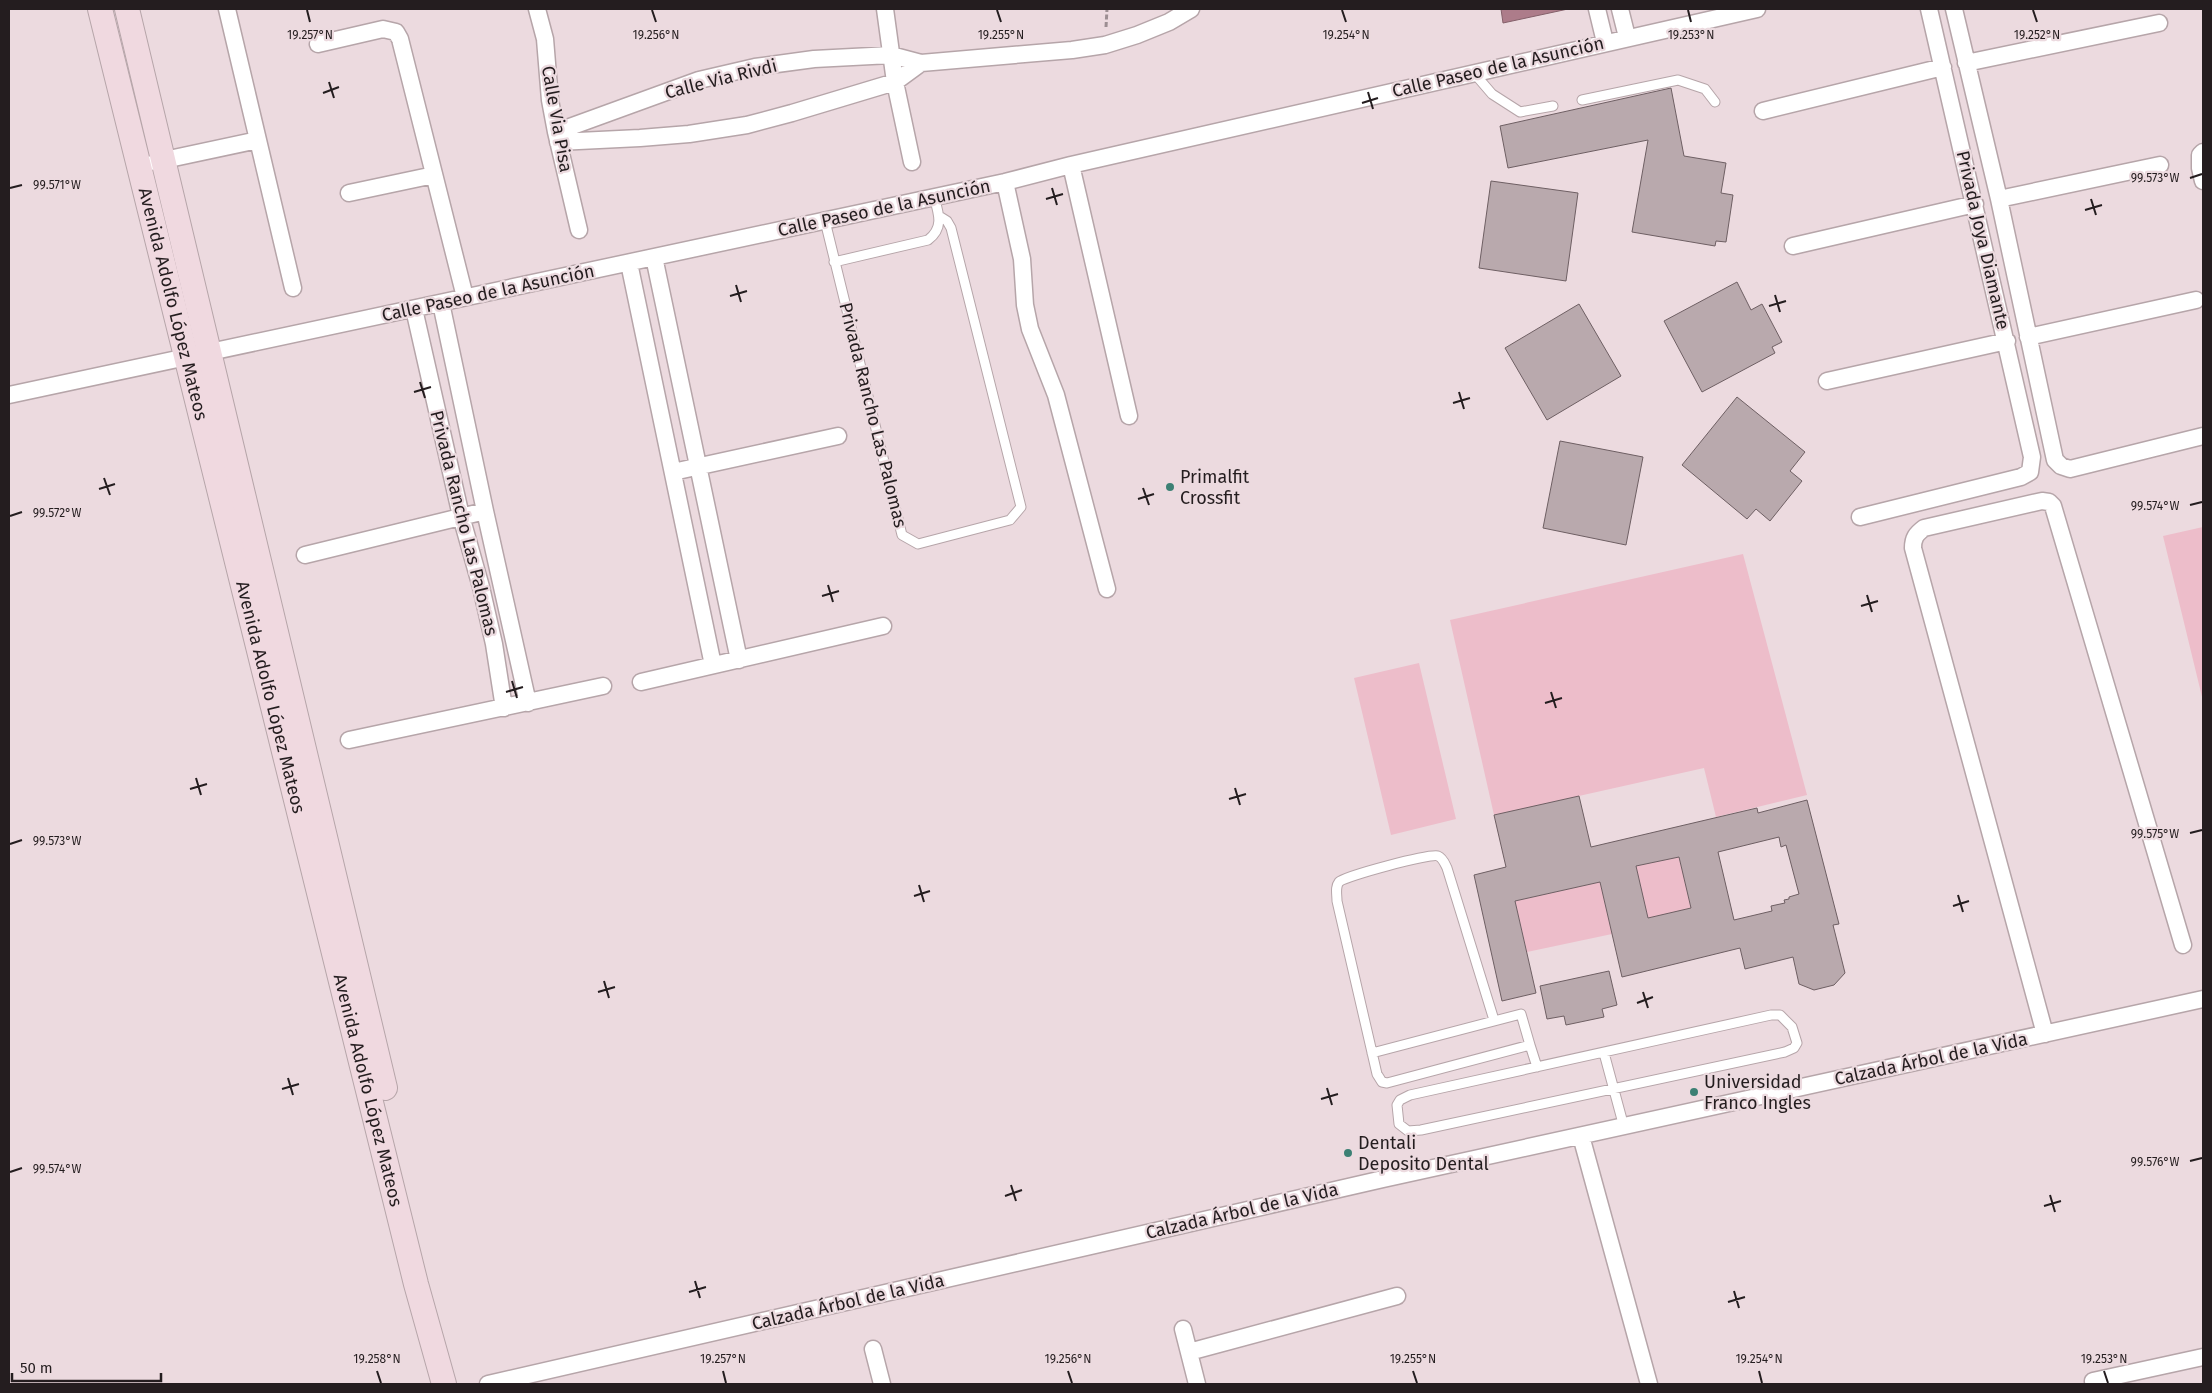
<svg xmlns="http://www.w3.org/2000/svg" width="2212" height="1393" font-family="'Fira Sans',sans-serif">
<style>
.green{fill:#edbdca}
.water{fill:#ad7c8a;stroke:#84606a}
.building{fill:#b9a9ad;stroke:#6e5f63;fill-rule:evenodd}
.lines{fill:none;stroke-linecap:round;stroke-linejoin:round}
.lane-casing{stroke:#b6a5a9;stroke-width:11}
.street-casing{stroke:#b6a5a9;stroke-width:19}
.secondary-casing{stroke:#b6a5a9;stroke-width:26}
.path{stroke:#9c8e92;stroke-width:3;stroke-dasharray:5 2.5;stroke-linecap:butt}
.lane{stroke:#fff;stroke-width:9}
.street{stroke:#fff;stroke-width:16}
.secondary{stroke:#f0d9e0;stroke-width:24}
.ticks{fill:none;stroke:#241d1f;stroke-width:2}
.poi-dot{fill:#3c8074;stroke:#ecdadf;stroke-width:2}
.labels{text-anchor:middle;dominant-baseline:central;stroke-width:4.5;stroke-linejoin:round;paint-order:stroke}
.street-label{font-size:18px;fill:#241d1f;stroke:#ecdadf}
.poi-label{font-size:18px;fill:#241d1f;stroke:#ecdadf;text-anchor:start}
.ticks-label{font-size:12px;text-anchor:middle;fill:#241d1f;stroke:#ecdadf;stroke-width:4.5;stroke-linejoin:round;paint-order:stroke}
</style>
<rect width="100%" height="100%" fill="#ecdadf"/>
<path class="green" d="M2203 527V701L2163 536Z
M1743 554 1807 795 1716 817 1704 768 1494 815 1450 620Z
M1419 663 1456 819 1391 835 1354 678Z
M1679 857 1691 908 1648 918 1636 866Z
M1600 882 1612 934 1527 952 1515 901Z"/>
<path class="water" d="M1501 9H1568L1503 23Z"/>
<path class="building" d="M1671 88 1684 156 1726 163 1721 193 1733 195 1726 242 1716 241 1715 246 1632 232 1648 140 1508 168 1500 126Z
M1491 181 1578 193 1566 281 1479 268Z
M1737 282 1751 310 1762 304 1782 342 1772 347 1775 353 1702 392 1664 321Z
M1579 304 1621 376 1547 420 1505 348Z
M1737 397 1805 452 1790 471 1802 481 1770 521 1756 509 1747 519 1682 465Z
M1560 441 1643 457 1626 545 1543 528Z
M1579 796 1591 847 1757 808 1758 813 1807 800 1839 924 1833 925 1845 973 1834 985 1814 990 1799 984 1793 957 1745 969 1740 948 1622 977 1600 882 1515 901 1536 993 1502 1001 1474 875 1506 867 1494 815ZM1779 837 1781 847 1786 845 1799 894 1789 897V899L1784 900 1785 903 1771 906 1772 911 1734 920 1718 852ZM1679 857 1691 908 1648 918 1636 866Z
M1609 971 1617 1005 1602 1009 1604 1017 1566 1025 1564 1016 1547 1019 1540 986Z"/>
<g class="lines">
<defs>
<path id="lane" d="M1474 73 1492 94 1520 112 1553 106
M1582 100 1678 80 1705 89 1715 102
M825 221 902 535 918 544 1010 520 1021 507 951 228 947 221 939 216
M834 262 928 240C944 228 939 214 934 197
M1771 1015H1780L1792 1027 1797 1043 1794 1048 1785 1052 1421 1130 1408 1131 1399 1124 1397 1105 1400 1100 1410 1095Z
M1494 1020 1447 868C1445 864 1443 858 1438 856 1431 853 1345 876 1339 882 1335 887 1337 894 1337 901L1377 1074 1382 1082 1387 1083 1530 1045 1537 1067
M1372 1053 1521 1014 1530 1045
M1604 1053 1624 1127"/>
<path id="street" d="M227 9 293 288
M537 9 545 39 550 100 556 132 579 230
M885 9 895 82 912 162
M1597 9 1605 42
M1620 9 1627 37
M1954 9 1999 199 2055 460 2061 466 2070 469 2203 436
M318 44 383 29 396 32 400 39 465 297
M1966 63 2159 23
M1763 111 1943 67
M556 132 699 80 755 67 814 59 891 55 921 63 1072 50 1105 45 1137 35 1169 22 1191 9
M558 142 640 138 689 134 747 125 792 113 895 82 921 63
M2203 152 2200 155V168L2203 181
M155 162 258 140
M1071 165 1129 416
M1005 182 1022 259 1025 305 1030 329 1056 395 1107 589
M349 193 434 175
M1999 199 2160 165
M1793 246 1975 204
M654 257 739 660
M629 263 713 665
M441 303 485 511 528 703
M414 309 461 516 481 587 494 644 504 708
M2028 337 2196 300
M1827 381 2007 341
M9 395 1005 182 1071 165 1757 9
M673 472 838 436
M1860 517 2021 477 2030 472 2032 457 1929 9
M305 555 485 511
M641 682 883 626
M349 740 603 686
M2045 1034 1913 548C1913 538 1916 534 1924 528L2042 501 2049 502 2053 506 2183 945
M1581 1136 1649 1384
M1183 1329 1197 1384
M873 1349 882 1384
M1189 1352 1397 1296
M2093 1381 2203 1357
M488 1384 1383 1179 2203 999"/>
<g id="secondary">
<path id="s1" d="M100 9 416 1284 444 1384"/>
<path d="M127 9 385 1088"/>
</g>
</defs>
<use href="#lane" class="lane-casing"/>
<use href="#street" class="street-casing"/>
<use href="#secondary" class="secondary-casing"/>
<path class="path" d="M1106 27 1107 9"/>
<use href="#lane" class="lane"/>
<use href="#street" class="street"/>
<use href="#secondary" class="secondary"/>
</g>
<path class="ticks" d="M307 10 310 22M652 10 656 22M997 10 1001 22M1342 10 1346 22M1688 10 1691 22M2033 10 2037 22M329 82 334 98M1368 92 1373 109M323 93 339 87M1362 103 1378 98M2190 178 2202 174M10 188 22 185M1052 188 1057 205M1046 199 1063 194M2091 199 2096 215M2085 210 2102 205M736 285 741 302M1775 295 1780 312M730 296 747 291M1769 306 1786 301M420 382 425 398M414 392 431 387M1459 392 1464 409M1453 403 1470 398M104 478 110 495M1143 488 1149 505M99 489 115 484M1138 499 1154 494M2190 505 2202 502M10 516 22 512M828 585 833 602M1867 595 1872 612M822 596 839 591M1861 606 1878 601M512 681 517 698M506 692 523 687M1551 692 1556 708M1545 703 1562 698M196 778 201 795M1235 788 1240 805M190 789 207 784M1229 799 1246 794M2190 833 2202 830M10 844 22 840M919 885 924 902M1958 895 1963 912M914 896 930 891M1953 906 1969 901M604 981 609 998M598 992 615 987M1643 992 1648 1008M1637 1003 1653 997M288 1078 293 1095M1327 1088 1332 1105M282 1089 299 1084M1321 1099 1338 1094M2190 1161 2202 1158M10 1172 22 1168M1011 1185 1016 1201M2050 1195 2055 1212M1005 1196 1022 1190M2044 1206 2061 1201M695 1281 700 1298M1734 1291 1739 1308M689 1292 706 1287M1728 1302 1745 1297M377 1371 381 1383M723 1371 726 1383M1068 1371 1072 1383M1413 1371 1417 1383M1759 1371 1762 1383M2104 1371 2108 1383"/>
<g class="poi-dot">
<circle cx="1170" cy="487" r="5"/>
<circle cx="1694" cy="1092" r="5"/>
<circle cx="1348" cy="1153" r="5"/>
</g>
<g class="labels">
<g class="street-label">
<text transform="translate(1498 67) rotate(-13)">Calle Paseo de la Asunción</text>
<text transform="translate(721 79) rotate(-14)">Calle Via Rivdi</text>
<text transform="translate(557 119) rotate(80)">Calle Via Pisa</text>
<text transform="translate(884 208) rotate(-12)">Calle Paseo de la Asunción</text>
<text transform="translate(1983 240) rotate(77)">Privada Joya Diamante</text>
<text transform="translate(488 293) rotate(-12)">Calle Paseo de la Asunción</text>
<text stroke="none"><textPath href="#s1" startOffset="304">Avenida Adolfo López Mateos</textPath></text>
<text transform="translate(873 415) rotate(76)">Privada Rancho Las Palomas</text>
<text transform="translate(464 523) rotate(76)">Privada Rancho Las Palomas</text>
<text stroke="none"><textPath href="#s1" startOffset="709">Avenida Adolfo López Mateos</textPath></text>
<text transform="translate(1931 1059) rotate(-12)">Calzada Árbol de la Vida</text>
<text stroke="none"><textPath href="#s1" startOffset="1114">Avenida Adolfo López Mateos</textPath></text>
<text transform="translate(1242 1211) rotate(-13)">Calzada Árbol de la Vida</text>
<text transform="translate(848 1302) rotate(-13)">Calzada Árbol de la Vida</text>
</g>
<g class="poi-label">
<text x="1180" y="477">Primalfit<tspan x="1180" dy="21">Crossfit</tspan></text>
<text x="1704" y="1082">Universidad<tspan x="1704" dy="21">Franco Ingles</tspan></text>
<text x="1358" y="1143">Dentali<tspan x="1358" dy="21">Deposito Dental</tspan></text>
</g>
</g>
<g class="ticks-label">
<text x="310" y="39">19.257°N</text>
<text x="656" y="39">19.256°N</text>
<text x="1001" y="39">19.255°N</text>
<text x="1346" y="39">19.254°N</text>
<text x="1691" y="39">19.253°N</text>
<text x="2037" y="39">19.252°N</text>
<text x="2155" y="182">99.573°W</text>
<text x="57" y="189">99.571°W</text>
<text x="2155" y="510">99.574°W</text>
<text x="57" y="517">99.572°W</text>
<text x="2155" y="838">99.575°W</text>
<text x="57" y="845">99.573°W</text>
<text x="2155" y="1166">99.576°W</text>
<text x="57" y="1173">99.574°W</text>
<text x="377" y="1363">19.258°N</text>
<text x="723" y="1363">19.257°N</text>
<text x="1068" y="1363">19.256°N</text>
<text x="1413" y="1363">19.255°N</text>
<text x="1759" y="1363">19.254°N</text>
<text x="2104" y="1363">19.253°N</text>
</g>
<rect width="2212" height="1393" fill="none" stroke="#241d1f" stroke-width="20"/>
<path d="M12 1373v8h149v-8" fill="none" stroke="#241d1f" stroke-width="2.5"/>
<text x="20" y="1373" font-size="15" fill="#241d1f" stroke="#ecdadf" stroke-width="4" paint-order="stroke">50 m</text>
</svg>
